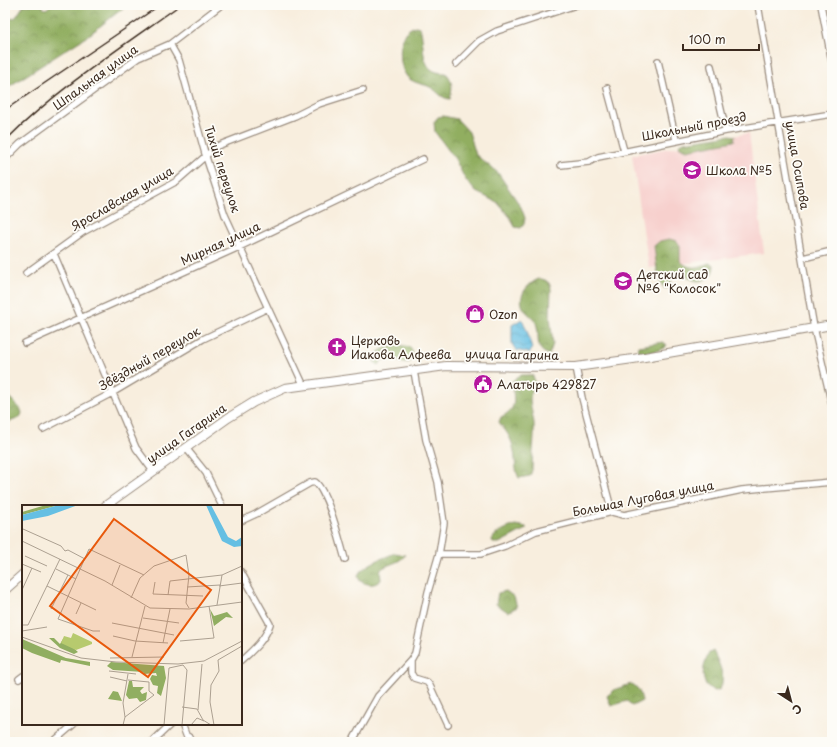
<svg xmlns="http://www.w3.org/2000/svg" width="837" height="747" font-family="'Playpen Sans',sans-serif">
<style>
.built{fill:#f7d0cd}
.forest{fill:url(#forest-crowns);stroke:#666c40}
.water{fill:url(#water-waves);stroke:#507480}
.lines{fill:none;stroke-linecap:round;stroke-linejoin:round}
.street-casing{stroke:#9a8c7e;stroke-width:8}
.secondary-casing{stroke:#9a8c7e;stroke-width:10}
.street{stroke:#fff;stroke-width:5.5}
.secondary{stroke:#fff;stroke-width:8}
.rail{stroke:#3b2a1e;stroke-width:1.5}
.labels{text-anchor:middle;dominant-baseline:central;stroke-width:3.5;stroke-linejoin:round;paint-order:stroke}
.street-label{font-size:12px;fill:#3b2a1e;stroke:#fdfcf7}
.poi-label{font-size:12px;fill:#3b2a1e;stroke:#fdfcf7;text-anchor:start}
.inset-road{fill:none;stroke:#aca091;stroke-width:1}
.view{fill:#e8590c;fill-opacity:0.15;stroke:#e8590c;stroke-width:2}
.inset-edge{fill:none;stroke:#3b2a1e;stroke-width:2}
</style>
<defs>
<pattern id="forest-crowns" width="20" height="18" patternUnits="userSpaceOnUse"><rect width="20" height="18" fill="#91ae61"/><path d="M2 6a3 3 0 1 1 6 0M12 15a3 3 0 1 1 6 0" fill="none" stroke="#788e4f"/></pattern>
<pattern id="water-waves" width="16" height="10" patternUnits="userSpaceOnUse"><rect width="16" height="10" fill="#65bfe3"/><path d="M0 5q4-4 8 0t8 0" fill="none" stroke="#549bb7"/></pattern>
</defs>
<rect width="100%" height="100%" fill="#fdfcf7"/>
<filter id="ink" filterUnits="userSpaceOnUse"><feTurbulence type="fractalNoise" baseFrequency=".025" numOctaves="2"/><feDisplacementMap in="SourceGraphic" scale="8" xChannelSelector="R" yChannelSelector="G"/><feConvolveMatrix kernelMatrix="1 2 1 2 8 2 1 2 1" color-interpolation-filters="sRGB"/></filter>
<filter id="wash" filterUnits="userSpaceOnUse"><feTurbulence type="fractalNoise" baseFrequency=".012" numOctaves="4" result="noise"/><feDisplacementMap in="SourceGraphic" scale="16" xChannelSelector="R" yChannelSelector="G"/><feGaussianBlur stdDeviation="0.9" result="paint"/><feColorMatrix in="noise" values="0 0 0 0 0 0 0 0 0 0 0 0 0 0 0 0 0 1.4 0 .05"/><feComposite in="paint" operator="in"/></filter>
<g filter="url(#wash)">
<rect width="100%" height="100%" fill="#f8eede"/>
<path class="built" d="M749 133 764 253 649 268 632 155Z"/>
<path class="forest" d="M24 5H43V8L46 9 51 5H127L89 35 5 89V21L16 17Z
M415 26 420 27C426 47 418 74 446 73 454 81 452 90 450 99 441 98 439 93 432 88 426 84 417 84 411 80 398 72 398 45 405 33 407 30 411 28 415 26Z
M443 116 457 119 469 132 476 155 498 173 521 207 525 218 524 224 521 228 515 227 510 217 497 202 476 192 465 179 455 159 435 132 434 122 438 117Z
M730 135 735 136 734 141 687 150 680 147 679 145 684 142Z
M669 239 677 241 680 246V261C690 270 697 268 709 263L714 265 713 274C693 291 690 272 672 271L670 277 671 285 670 288H664L658 278 654 246 660 241Z
M539 279 545 280 549 283 551 288 550 317 553 344 549 355C533 349 541 337 536 323 534 317 527 314 524 309 516 297 528 283 539 279Z
M663 342 667 345C663 351 644 355 638 351L639 346Z
M399 345 410 347C414 353 414 356 410 362L402 363 395 358 382 360 379 365 374 362C375 348 388 348 399 345Z
M5 354 8 371 5 393C17 407 36 415 5 423Z
M521 375H532C539 385 531 388 530 398 530 406 533 415 534 423 535 438 532 455 532 470L530 476 519 478C514 469 516 457 513 447 511 437 505 430 499 422L501 417C519 408 513 399 512 381Z
M515 525 526 527V529L499 543H493L492 540C496 531 506 529 515 525Z
M395 553 405 555C399 564 388 563 380 570L381 580C374 586 368 585 360 581L358 576C365 563 382 559 395 553Z
M506 591 514 597 517 607 508 612 496 604 498 593Z
M713 651C719 663 726 677 720 689L715 691C698 684 703 668 708 654Z
M631 684C639 687 640 693 642 701L632 706 627 701 611 706 607 696 616 689Z"/>
<path class="water" d="M522 319C527 330 530 339 532 350L529 353 516 350 512 344V325Z"/>
</g>
<g filter="url(#ink)">
<g class="lines">
<defs>
<path id="street" d="M758 5 814 328 832 405
M821 5 832 62
M170 44 179 60 206 157 225 215 303 384
M658 61 676 140
M456 64 479 41 497 31 576 5
M711 66 726 131
M607 88 624 151
M5 159 20 144 138 58 170 44 221 5
M561 165 589 162 598 157 726 131 832 114
M54 254 136 448 153 471
M803 258 832 251
M26 273 83 232 177 181 217 146 295 116 319 104 363 90
M25 343 239 247 423 159
M576 367 582 398 612 512
M43 429 112 393 203 339 268 308
M186 448 206 473 222 506
M241 521 256 514 310 483 315 482C328 492 340 542 345 559
M439 554H481L505 546 536 531 612 512 624 515 742 490 832 482
M241 572 270 624C265 640 253 650 241 661
M411 660V673L414 678 427 682 430 686 448 725
M19 679 23 676
M182 724 186 735 195 742
M53 742 74 724
M152 742 171 724
M352 742 378 696 411 660 415 653 428 592 439 554 444 523 438 482 426 440 414 371"/>
<path id="secondary" d="M105 506 228 418 254 402 285 388 446 366 576 367 633 359 832 325
M5 590 23 574"/>
</defs>
<use href="#street" class="street-casing"/>
<use href="#secondary" class="secondary-casing"/>
<use href="#street" class="street"/>
<use href="#secondary" class="secondary"/>
<path class="rail" d="M5 110 160 5
M5 141C57 89 120 48 180 5"/>
</g>
</g>
<defs>
<symbol id="school-disc" viewBox="-11 -11 22 22"><circle r="9.5" fill="#b5179e" stroke="#fdfcf7"/><path d="M0-5L7-2L0 1L-7-2ZM-4 1L0 2.5L4 1V4Q0 6-4 4Z" fill="#fff"/></symbol>
<symbol id="shop-disc" viewBox="-11 -11 22 22"><circle r="9.5" fill="#b5179e" stroke="#fdfcf7"/><path d="M-5-2.5h2.3a2.7 3.5 0 0 1 5.4 0H5L5.5 6h-11ZM-1.5-2.5h3a1.5 2.3 0 0 0-3 0Z" fill="#fff"/></symbol>
<symbol id="church-disc" viewBox="-11 -11 22 22"><circle r="9.5" fill="#b5179e" stroke="#fdfcf7"/><path d="M-1.2-6h2.4v3.5h3.3v2.4h-3.3V6h-2.4V-.1h-3.3v-2.4h3.3Z" fill="#fff"/></symbol>
<symbol id="civic-disc" viewBox="-11 -11 22 22"><circle r="9.5" fill="#b5179e" stroke="#fdfcf7"/><path d="M-.6-6.5H3V-4.5H.6V-3L4-1V1h2V6H-6V1h2V-1L-.6-3ZM-1.2 2.5V6h2.4V2.5Z" fill="#fff"/></symbol>
</defs>
<g fill-rule="evenodd">
<use href="#school-disc" x="681" y="159" width="22" height="22"/>
<use href="#school-disc" x="612" y="270" width="22" height="22"/>
<use href="#shop-disc" x="464" y="303" width="22" height="22"/>
<use href="#church-disc" x="326" y="336" width="22" height="22"/>
<use href="#civic-disc" x="472" y="373" width="22" height="22"/>
</g>
<g class="labels">
<g class="street-label">
<text transform="translate(95 77) rotate(-36)">Шпальная улица</text>
<text transform="translate(694 126) rotate(-11)">Школьный проезд</text>
<text transform="translate(798 165) rotate(80)">улица Осипова</text>
<text transform="translate(223 169) rotate(72)">Тихий переулок</text>
<text transform="translate(122 198) rotate(-30)">Ярославская улица</text>
<text transform="translate(220 243) rotate(-25)">Мирная улица</text>
<text transform="translate(512 354) rotate(1)">улица Гагарина</text>
<text transform="translate(149 358) rotate(-30)">Звёздный переулок</text>
<text transform="translate(186 433) rotate(-35)">улица Гагарина</text>
<text transform="translate(643 498) rotate(-11)">Большая Луговая улица</text>
</g>
<g class="poi-label">
<text x="706" y="170">Школа №5</text>
<text x="637" y="274">Детский сад<tspan x="637" dy="14">№6 "Колосок"</tspan></text>
<text x="489" y="314">Ozon</text>
<text x="351" y="340">Церковь<tspan x="351" dy="14">Иакова Алфеева</tspan></text>
<text x="497" y="384">Алатырь 429827</text>
</g>
</g>
<g transform="translate(22 505)">
<rect width="220" height="220" fill="#f8eede"/>
<path d="M24 0H37L0 10V7ZM188 104 192 111 205 107 211 113 204 112 192 121ZM27 133H32L38 139 41 134 56 147 52 149 38 143ZM0 134 44 153 68 157V161L39 155 38 158 10 148 0 143ZM89 157 142 161 144 173 139 191 135 188 136 181 131 180 128 174 130 170 135 171 134 168 122 169 121 167 91 165 85 161ZM107 176H110L111 182H122L118 186 120 189 125 187 124 195 118 197 115 193 107 194 104 190ZM91 186 96 187 100 196 86 194Z" fill="#91ae61"/>
<path d="M51 128 70 137V139L54 145 39 138 42 131 49 133Z" fill="#b7ca6e"/>
<path d="M37 0H56L26 11 0 16V10ZM184 0H189L206 32 214 36 220 32V41L212 42 200 36Z" fill="#65bfe3"/>
<path class="inset-road" d="M1 24 39 41 43 46M0 36 83 76 128 103 167 104 220 97M43 46 46 45 63 54M3 51 25 61M0 59 19 67M34 64 54 74M133 77 131 89 181 91M90 80 98 60M25 81 74 105M197 81 220 78M165 82 198 80M0 85 10 63M146 90 148 76 200 70 220 61M109 93 118 73 132 61 164 50 167 70 164 98 167 103M195 100 200 70M29 104 46 70M54 109 59 98M121 113 157 118M90 118 152 130M0 120H6L38 54M0 126 25 122M78 126H71L36 114 67 44 122 70M91 131 113 136 146 138M0 132 59 153 94 157 156 159 182 156 220 136M158 136 192 133 187 101M141 138 148 104M110 152 123 101M88 153 142 152M87 166 114 169M88 172 105 176M160 202 175 204 181 215 189 220M176 205 180 159M103 212 132 190 127 186V177L106 175M101 220 103 212 101 198 106 169M142 220 147 163 161 160 165 165 160 220M169 220 175 213 182 216M192 220 188 197 189 180 197 166 196 155 220 141"/>
<path class="view" d="M92 14 189 85 126 172 28 101Z"/>
<rect width="220" height="220" class="inset-edge"/>
</g>
<rect width="837" height="747" fill="none" stroke="#fdfcf7" stroke-width="20"/>
<g transform="translate(791 701) rotate(144)" stroke="#fdfcf7" stroke-width="3" paint-order="stroke">
<path d="M0-3L7 15L0 10L-7 15Z" fill="#3b2a1e"/>
<text y="-6" font-size="11" font-weight="bold" text-anchor="middle" fill="#3b2a1e">С</text>
</g>
<path d="M683 44v6h76v-6" fill="none" stroke="#3b2a1e" stroke-width="2"/>
<text x="689" y="44" font-size="12" fill="#3b2a1e" stroke="#fdfcf7" stroke-width="3" paint-order="stroke">100 m</text>
</svg>
